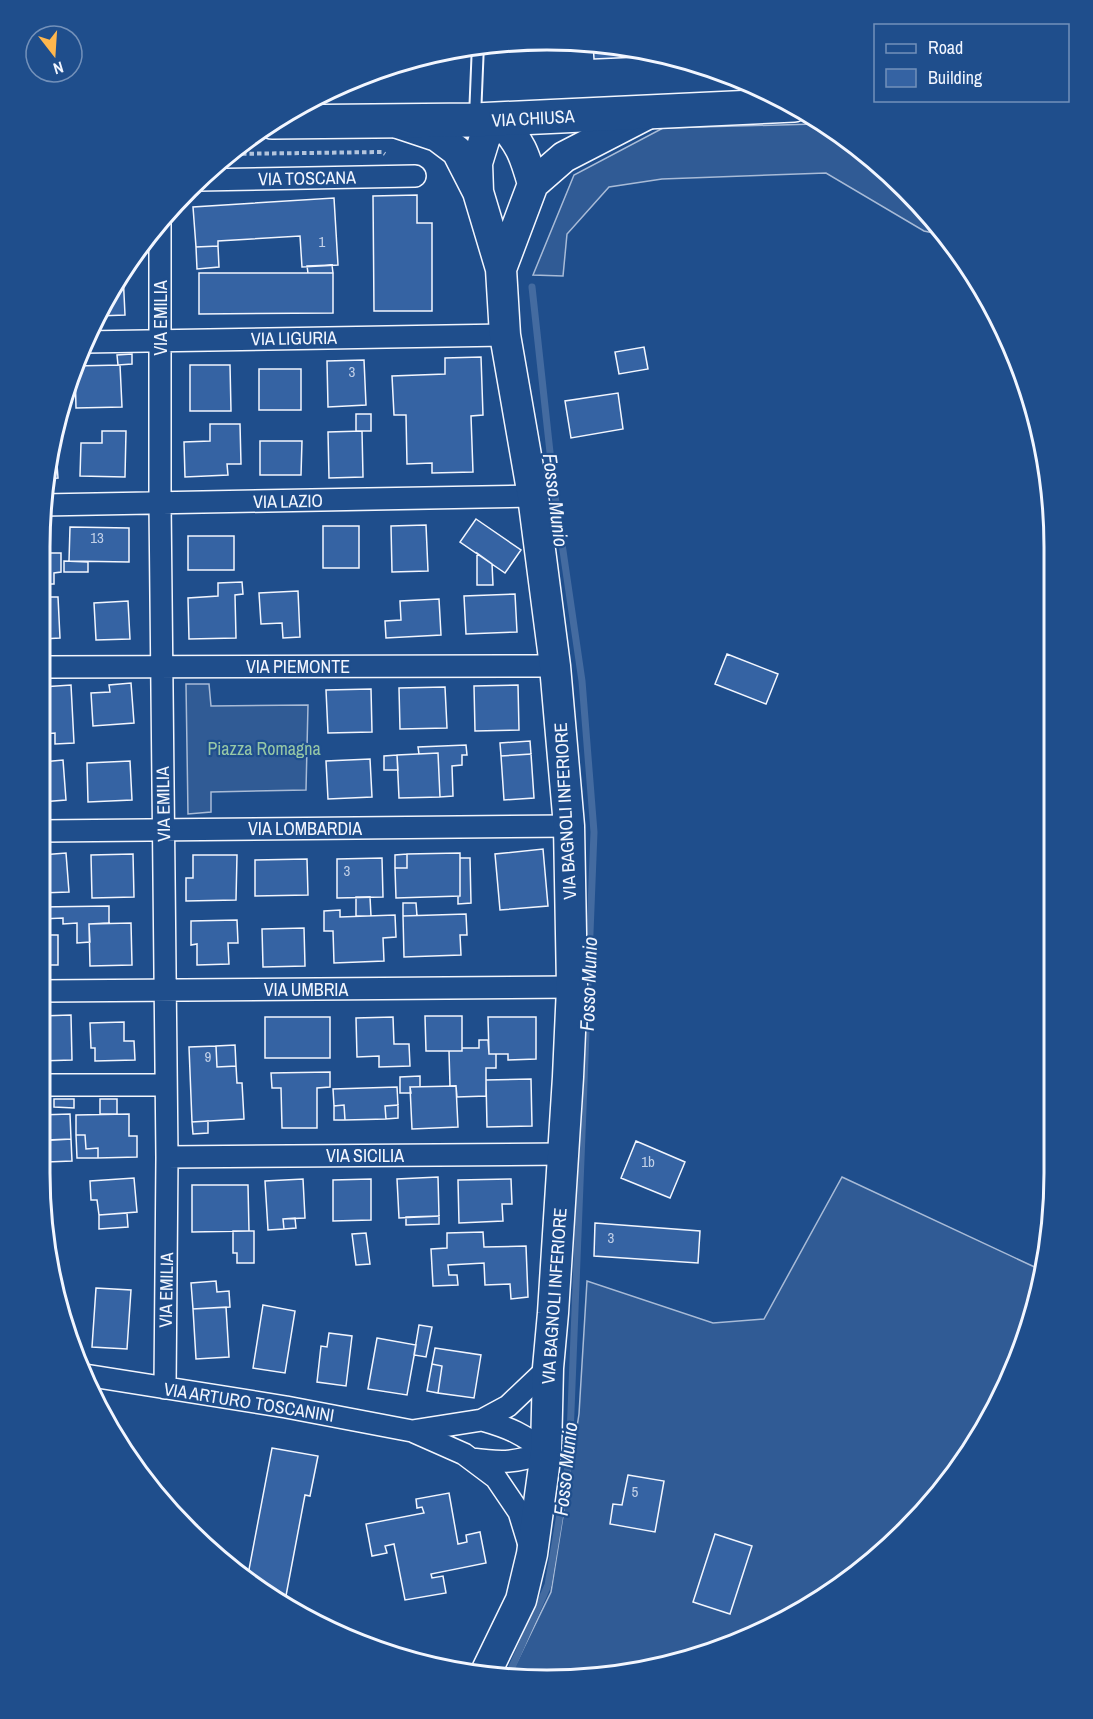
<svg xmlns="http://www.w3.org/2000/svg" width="1093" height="1719" font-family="'Archivo Narrow',sans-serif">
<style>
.built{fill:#305b95;stroke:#a8bbd7;stroke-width:1.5}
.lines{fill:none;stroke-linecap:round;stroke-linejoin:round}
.stream{stroke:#446ba0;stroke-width:7}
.building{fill:#3563a3;stroke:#f2f6ff;stroke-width:1.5}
.lane-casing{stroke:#f2f6ff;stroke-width:14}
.street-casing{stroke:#f2f6ff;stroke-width:24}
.secondary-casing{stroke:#f2f6ff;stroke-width:33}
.primary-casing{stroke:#f2f6ff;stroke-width:36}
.path{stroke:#b3c4dc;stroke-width:4;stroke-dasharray:4.5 3;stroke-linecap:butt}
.lane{stroke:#1f4e8c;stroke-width:10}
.street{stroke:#1f4e8c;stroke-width:21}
.secondary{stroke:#1f4e8c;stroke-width:30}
.primary{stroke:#1f4e8c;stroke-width:33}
.labels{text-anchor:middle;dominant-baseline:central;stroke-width:4.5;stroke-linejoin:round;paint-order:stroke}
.number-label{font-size:15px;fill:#c3d1e8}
.street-label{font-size:18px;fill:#f2f6ff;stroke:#1f4e8c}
.park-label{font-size:18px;fill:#97c8a6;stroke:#1f4e8c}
.water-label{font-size:20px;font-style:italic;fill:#f2f6ff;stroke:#1f4e8c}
.rim{fill:none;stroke:#f2f6ff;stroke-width:3}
</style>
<rect width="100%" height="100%" fill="#1f4e8c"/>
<path class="built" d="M814 118 856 144 948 236 924 231 826 173 662 179 609 187 567 234 563 276 533 275 574 175 663 128 814 124Z
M186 684H209L211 706 308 705 306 790 211 792V812L188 814Z
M842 1177 1041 1270 1015 1367 949 1482 829 1594 678 1663 546 1680 511 1674 551 1592 579 1414 587 1281 713 1323 764 1319Z"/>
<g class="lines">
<path class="stream" d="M509 1674 548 1585 569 1461 594 832 582 681 554 489 532 287"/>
</g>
<path class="building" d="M593 42 638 50 639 57 594 59Z
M417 195V223H432V311H374L373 196Z
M334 198 338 265 302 267 300 236 218 241V246L196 247 193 207Z
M218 246 219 267 197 269 196 247Z
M332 265 333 273H308L307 266Z
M123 273 125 315 98 316Z
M199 273H333V313L199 314Z
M644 347 648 369 619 374 615 352Z
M132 354V364L118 365 117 355Z
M481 357 483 415 471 416 473 472 432 473V463L407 464 406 415H394L392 376 445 374V358Z
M364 360 366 405 328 407 327 361Z
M120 365 122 407 76 408 75 366Z
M190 365H230L231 411H190Z
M259 369H301V410H259Z
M618 393 623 429 571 438 565 401Z
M356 414H371V431H356Z
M210 424H240L241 464H227L228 475 185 477 184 442 210 441Z
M102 431H126L125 477 80 476 81 443H102Z
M362 431 363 477 329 478 328 432Z
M55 437 58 478 44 479Z
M260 441H302L301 475H260Z
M476 519 521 550 505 573 460 542Z
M426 525 428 571 392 572 391 526Z
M323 526H359V568H323Z
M70 527 129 528V562L69 561Z
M188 536H234V570H188Z
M43 553H61V572L54 573V584H44Z
M477 553 492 564 493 585H477Z
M64 561 88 562V572H64Z
M242 582 243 594 235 595 236 638 189 639 188 598 218 596V583Z
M298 591 300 637 283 638 282 623 261 624 259 593Z
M515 594 517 632 466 634 464 596Z
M43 597H58L60 638 42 639Z
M439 599 441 635 386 638 385 621 401 620 400 601Z
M128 601 130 639 96 640 94 603Z
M727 654 778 674 766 704 715 684Z
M131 683 134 723 93 726 91 693 110 692 109 685Z
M71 685 74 743 55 744V733L42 734V687Z
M518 685 519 730 475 731 474 686Z
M445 687 447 728 400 729 399 688Z
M371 689 372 732 328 733 326 690Z
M530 741 531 754 501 756 500 743Z
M466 745 467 755H462V765L452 766 453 796 440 797 438 753 419 754 418 747Z
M438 753 440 797 399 798 397 755Z
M531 754 534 798 504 800 501 756Z
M397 755 398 770H384V756Z
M370 759 372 797 328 799 326 761Z
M63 760 66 800 41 802 42 762Z
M130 761 132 800 88 802 87 763Z
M543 849 548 906 500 910 495 854Z
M66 853 69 892 41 893V855Z
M460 853V896L396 898 395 868H407V854Z
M133 854 134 897 92 898 91 855Z
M407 854V868H395V855Z
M193 855H237L236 900 186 901V878H193Z
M382 858 383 897 337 898V859Z
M460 858H470L471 903 458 904V897L460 896Z
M307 859 308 895 255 896V860Z
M356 897H370L371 916H356Z
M403 903H416L417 916H403Z
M109 906V923L89 924 90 942 77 943V923L63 924V918L41 919V907Z
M340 910V917L395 915 396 937 383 938 384 961 334 963 333 931H324V911Z
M466 914 467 935H460L461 955 404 957 403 916Z
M237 920 238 943H228L229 964 197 965V944L191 945V921Z
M41 923H48V935H58V965H40Z
M131 923 132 965 90 966 89 924Z
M304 928 305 966 263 967 262 929Z
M71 1015 72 1060 40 1061V1016Z
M425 1016H462V1051H426Z
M265 1017H330V1058H265Z
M393 1017 394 1044H409L410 1066 379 1067V1056L357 1057 356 1018Z
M488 1017H536V1059L508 1060V1054H489Z
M124 1022V1041H134L135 1060 95 1061V1048H91L90 1023Z
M479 1040H488L489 1054H496V1068H486V1096L457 1097 456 1086H450L449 1051H462V1048H479Z
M235 1045 236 1066 217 1067 216 1046Z
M216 1046 217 1067 236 1066 237 1083H242L244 1119 192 1122 189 1047Z
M330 1072V1087L317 1088V1128H282L281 1088H272L271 1073Z
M420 1076V1087H410L411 1093H400V1077Z
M531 1079 532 1126 487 1127 486 1080Z
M456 1086 458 1127 412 1129 410 1087Z
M397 1087 398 1105 385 1106 386 1119 345 1120 344 1105 334 1106 333 1089Z
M54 1099H74V1108L54 1107Z
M100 1099H117V1114H100Z
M344 1105 345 1120H334V1106Z
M398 1105V1118L386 1119 385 1106Z
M70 1114 71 1139 39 1141V1115Z
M129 1114V1136H137V1157L98 1158V1148L86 1149 85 1135H76V1115Z
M208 1121V1133L193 1134 192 1122Z
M76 1135H85L86 1149 98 1148V1158H77Z
M71 1139 72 1161 47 1162 46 1140Z
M636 1141 685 1162 670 1198 621 1178Z
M438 1177 439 1216 399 1218 397 1179Z
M134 1178 137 1212 99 1215 97 1200H91L90 1181Z
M303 1179 305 1218 283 1219 284 1229 268 1230 265 1181Z
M371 1179V1220L333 1221V1180Z
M511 1179 512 1204H502L503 1221 459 1223 458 1180Z
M192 1185H248L249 1231 192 1232Z
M127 1213 128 1227 99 1229V1215Z
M439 1216V1224L406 1225V1217Z
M295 1218 296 1228 284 1229 283 1219Z
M595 1223 700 1231 698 1263 594 1256Z
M233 1231H254V1263H237V1253H233Z
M483 1232 484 1247 526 1246 528 1297 511 1299 510 1284 485 1285 484 1263 448 1265 449 1275H457L458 1285 433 1286 431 1249 447 1248V1233Z
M366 1233 370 1264 356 1265 352 1234Z
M216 1281 217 1292 229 1291 230 1307 193 1309 191 1283Z
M96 1288 131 1290 127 1349 92 1347Z
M263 1305 295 1311 285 1373 253 1368Z
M226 1307 229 1357 196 1359 193 1309Z
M419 1325 432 1327 426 1357 414 1355Z
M329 1333 352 1336 346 1386 317 1382 321 1346 327 1347Z
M377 1338 416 1345 407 1395 368 1389Z
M435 1348 481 1355 474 1398 438 1393 442 1366 432 1364Z
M432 1364 442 1366 438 1393 427 1391Z
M272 1448 318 1456 310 1496 305 1495 285 1601 247 1580Z
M628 1475 664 1481 655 1532 610 1524 613 1504 622 1505Z
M449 1493 458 1544 467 1542 466 1535 480 1532 486 1563 431 1574 432 1578 443 1576 446 1593 405 1600 394 1544 385 1546 387 1553 372 1556 366 1524 424 1513 422 1507 417 1508 416 1499Z
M715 1534 752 1546 730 1614 693 1602Z"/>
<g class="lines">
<defs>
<path id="lane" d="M475 117 478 44"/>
<path id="street" d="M198 180 415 176
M160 221V503L167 1157 165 1388
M84 342 505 335
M43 505 533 496
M42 667 555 666
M41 831 569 826
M40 991 572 987
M40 1085H166
M167 1157 563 1154
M85 1375 286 1407 412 1431 464 1454 496 1478 519 1512 530 1548
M412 1431 482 1420 508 1406 548 1368
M471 1459C503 1463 515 1463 546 1452 523 1434 510 1428 482 1420"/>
<path id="secondary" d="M398 123 437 136 457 151 478 192 501 269 505 335 533 496 555 666 569 826 572 987 568 1077 553 1313 548 1368 546 1452 532 1554 521 1600 487 1670
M478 192 477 163 485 137 499 119C521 144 524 153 533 184
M501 269 533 184 564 157 651 112"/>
<path id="primary" d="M272 122 475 120 794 105"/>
</defs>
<use href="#lane" class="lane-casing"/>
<use href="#street" class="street-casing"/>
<use href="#secondary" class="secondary-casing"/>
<use href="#primary" class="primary-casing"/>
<path class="path" d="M227 154 382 152 385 154"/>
<use href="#lane" class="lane"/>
<use href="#street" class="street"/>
<use href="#secondary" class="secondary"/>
<use href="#primary" class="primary"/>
</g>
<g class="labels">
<g class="number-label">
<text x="322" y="241">1</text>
<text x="352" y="371">3</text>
<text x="97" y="537">13</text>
<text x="347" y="870">3</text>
<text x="208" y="1056">9</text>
<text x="648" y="1161">1b</text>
<text x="611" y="1237">3</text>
<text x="635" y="1491">5</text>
</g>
<g class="street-label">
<text transform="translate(533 118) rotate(-3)">VIA CHIUSA</text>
<text transform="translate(307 178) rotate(-1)">VIA TOSCANA</text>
<text transform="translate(160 318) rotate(-90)">VIA EMILIA</text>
<text transform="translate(294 338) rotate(-1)">VIA LIGURIA</text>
<text transform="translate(288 501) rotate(-1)">VIA LAZIO</text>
<text x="298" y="666">VIA PIEMONTE</text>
<text transform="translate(163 804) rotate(-91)">VIA EMILIA</text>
<text transform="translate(565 811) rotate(-93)">VIA BAGNOLI INFERIORE</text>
<text x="305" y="828">VIA LOMBARDIA</text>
<text x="306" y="989">VIA UMBRIA</text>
<text x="365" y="1155">VIA SICILIA</text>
<text transform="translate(166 1290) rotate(-89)">VIA EMILIA</text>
<text transform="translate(554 1296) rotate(-86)">VIA BAGNOLI INFERIORE</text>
<text transform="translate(249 1402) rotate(9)">VIA ARTURO TOSCANINI</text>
</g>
<g class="park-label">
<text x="264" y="748">Piazza Romagna</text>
</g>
<g class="water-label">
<text transform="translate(556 500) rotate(83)">Fosso Munio</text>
<text transform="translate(588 984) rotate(-88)">Fosso Munio</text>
<text transform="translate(565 1469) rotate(-84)">Fosso Munio</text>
</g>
</g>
<path d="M0 0H1093V1719H0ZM547 50H547A497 497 0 0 1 1044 547V1173A497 497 0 0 1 547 1670H547A497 497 0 0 1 50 1173V547A497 497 0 0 1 547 50Z" fill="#1f4e8c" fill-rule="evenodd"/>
<path class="rim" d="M547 50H547A497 497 0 0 1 1044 547V1173A497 497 0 0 1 547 1670H547A497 497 0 0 1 50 1173V547A497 497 0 0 1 547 50Z"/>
<rect x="874" y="24" width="195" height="78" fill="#1f4e8c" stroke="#7391ba" stroke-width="1.5"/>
<rect x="886" y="44" width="30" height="9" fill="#1f4e8c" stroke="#7391ba" stroke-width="1.5"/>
<text x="928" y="54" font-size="18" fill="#f2f6ff">Road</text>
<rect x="886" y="69" width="30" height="18" fill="#3563a3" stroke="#7391ba" stroke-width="1.5"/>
<text x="928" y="84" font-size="18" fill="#f2f6ff">Building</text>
<g transform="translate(54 54) rotate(163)"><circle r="28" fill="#1f4e8c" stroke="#7391ba" stroke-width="1.5"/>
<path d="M0-4.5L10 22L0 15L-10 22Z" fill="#ffb74d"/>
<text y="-9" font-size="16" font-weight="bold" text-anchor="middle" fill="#f2f6ff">N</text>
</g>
</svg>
